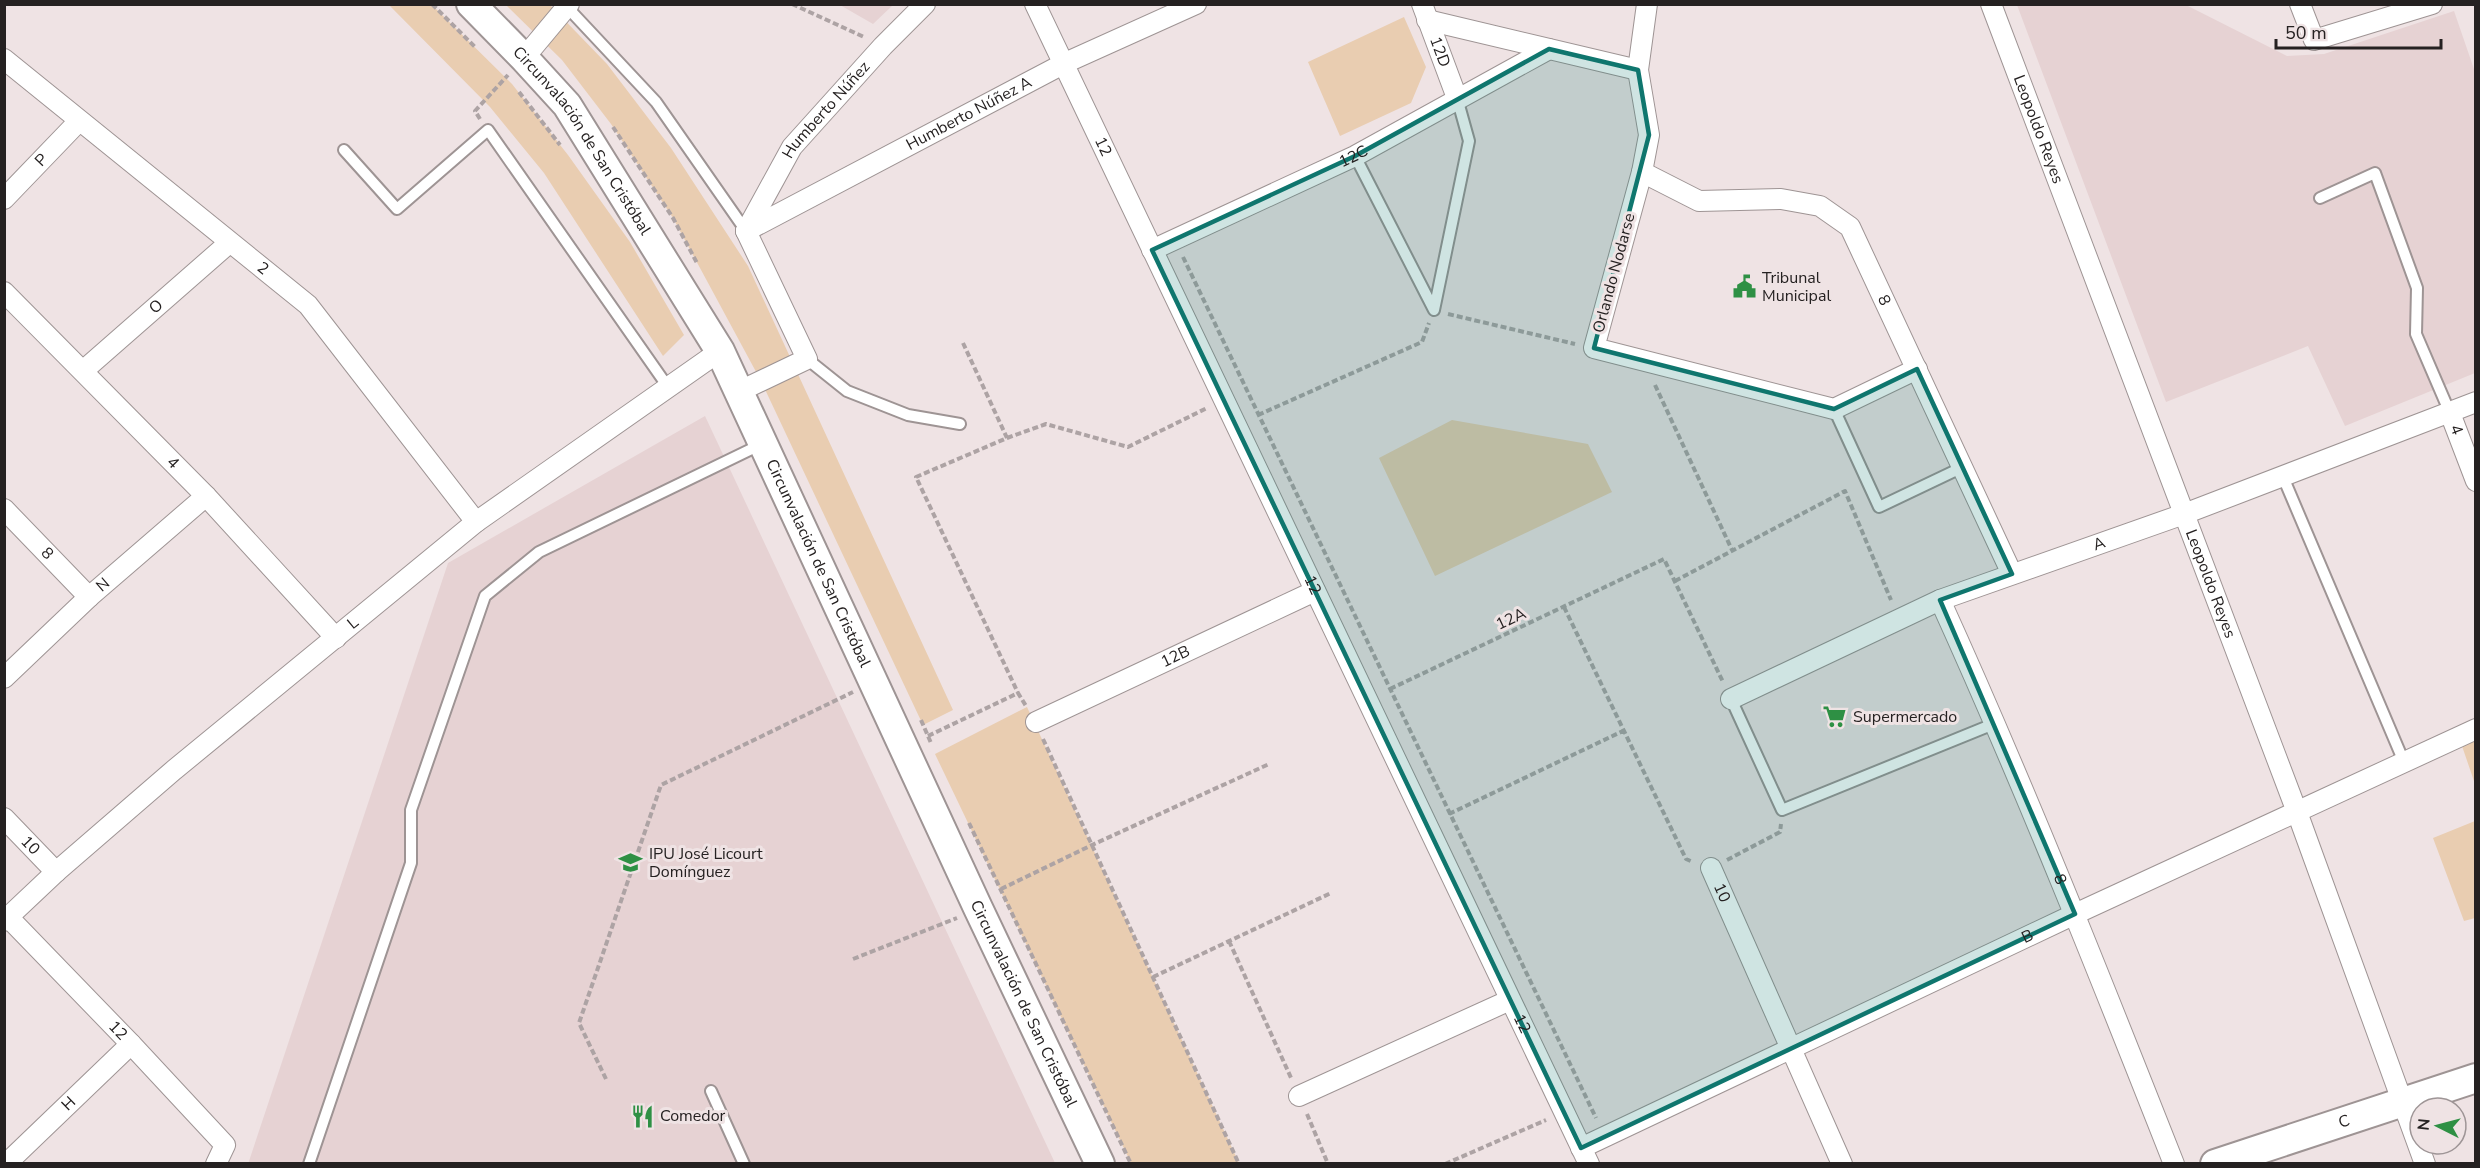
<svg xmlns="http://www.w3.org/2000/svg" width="2480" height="1168" font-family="'Nunito Sans',sans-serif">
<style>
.built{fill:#e6d2d3}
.green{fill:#e9cdb1}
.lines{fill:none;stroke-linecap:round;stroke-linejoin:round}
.lane-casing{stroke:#9e9494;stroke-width:14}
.street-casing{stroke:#9e9494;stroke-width:22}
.secondary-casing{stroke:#9e9494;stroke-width:32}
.path{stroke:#ada3a4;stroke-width:4;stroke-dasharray:6 3;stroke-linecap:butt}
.lane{stroke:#fff;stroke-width:10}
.street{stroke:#fff;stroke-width:20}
.secondary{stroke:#fff;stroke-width:28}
.marked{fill:#0f766e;fill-opacity:0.2;stroke:#0f766e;stroke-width:4.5;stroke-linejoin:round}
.labels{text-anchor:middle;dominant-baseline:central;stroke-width:6;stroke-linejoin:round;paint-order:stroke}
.street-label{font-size:16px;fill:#252121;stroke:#efe3e4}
.poi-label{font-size:16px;fill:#252121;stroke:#efe3e4;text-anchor:start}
</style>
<rect width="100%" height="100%" fill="#efe3e4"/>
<path class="built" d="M840 5H893L873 24Z
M2017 5H2186L2287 56 2324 54 2454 11 2475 72V373L2345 426 2308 346 2166 402Z
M705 416 1055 1163 248 1164 448 563Z"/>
<path class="green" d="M389 5H432L512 84 568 155 630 242 684 335 663 356 544 173 490 107Z
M506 5H550L607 64 671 148 748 266 953 710 923 725 761 381 673 218 611 124 562 60Z
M1404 17 1426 67 1411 103 1340 136 1308 62Z
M1452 420 1588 444 1612 492 1435 576 1379 458Z
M1027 707 1239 1163H1131L935 754Z
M2475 739V784L2462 746Z
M2475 821V918L2464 921 2433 838Z"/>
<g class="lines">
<defs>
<path id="lane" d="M567 7 656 102 746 231
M344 150 397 209 488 130 668 387
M1355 156 1434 310
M2320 198 2375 173 2417 288 2416 334 2450 413
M1434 310 1469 141 1457 98
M807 359 847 391 908 415 960 424
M1834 409 1879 507 1963 467
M2283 477 2404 762
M1731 699 1782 810 1996 723
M711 1091 744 1164
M309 1164 411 863V810L485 596 539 552 762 444"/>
<g id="street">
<path id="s1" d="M1035 4 1589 1164"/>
<path id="s2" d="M1422 4 1457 98"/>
<path d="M1647 4 1638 70 1649 135 1642 172 1594 348 1834 409 1917 369"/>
<path id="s3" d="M1991 4 2297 812 2425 1164"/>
<path d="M2300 4 2314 40 2432 4"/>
<path d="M1427 20 1638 70"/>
<path d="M524 58 569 4"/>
<path id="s4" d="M4 59 308 305 476 522"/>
<path id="s5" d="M1642 172 1699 201 1781 199 1820 206 1850 227 2012 574"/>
<path id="s6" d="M4 199 79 121"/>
<path id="s7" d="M746 231 1065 63 1196 4"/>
<path id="s8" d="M746 231 792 147 883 46 925 4"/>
<path id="s9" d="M1152 250 1355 156 1549 49"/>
<path id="s10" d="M4 292 206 496 336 638"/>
<path id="s11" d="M84 370 229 243"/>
<path d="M740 391 807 359 746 231"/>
<path id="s12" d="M2450 413 2476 481"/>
<path id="s13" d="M4 509 89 597"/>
<path id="s14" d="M1940 600C2024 785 2099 974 2174 1164"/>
<path id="s15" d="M4 678 89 597 206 496"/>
<path id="s16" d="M1731 699 1940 600 2184 514 2476 402"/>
<path id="s17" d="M1036 722 1315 591"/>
<path id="s18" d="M4 818 56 872"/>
<path id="s19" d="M1711 868 1842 1164"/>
<path id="s20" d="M8 917 131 1044 225 1145 216 1164"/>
<path id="s21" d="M4 921 56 872 174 770 476 522 720 351"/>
<path d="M1299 1096 1510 1000"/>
<path id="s22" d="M1581 1148 2075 914 2476 729"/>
<path id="s23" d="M6 1164 131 1044"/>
</g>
<g id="secondary">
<path id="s24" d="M471 4 524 58 567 105 720 351 978 908 1100 1164"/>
<path id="s25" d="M2215 1164 2476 1078"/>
</g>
</defs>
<use href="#lane" class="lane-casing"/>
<use href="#street" class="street-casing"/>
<use href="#secondary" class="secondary-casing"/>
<path class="path" d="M432 4 476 48
M792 4 864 37
M519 92 560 145
M480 119 475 111 508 75
M613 127 673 218 697 263
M1183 257 1596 1118
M1448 314 1575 344
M963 343 1007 438 916 477 1018 693
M1655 385 1732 550
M1258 415 1422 342 1429 323
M1007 438 1046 424 1128 447 1207 408
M1675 581 1845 491 1891 600
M1564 607 1686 859 1693 862
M1390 689 1664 559 1723 682
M921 720 931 743
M928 736 1018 693 1026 706
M1043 739 1239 1164
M1449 814 1623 731
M969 823 1131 1164
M1727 860 1780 832 1781 824
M1001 889 1092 845 1269 764
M1229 941 1292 1080
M853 959 957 918
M1153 977 1331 893
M606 1079 579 1023 661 785 853 692
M1307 1114 1328 1164
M1445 1164 1546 1120"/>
<use href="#lane" class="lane"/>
<use href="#street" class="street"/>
<use href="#secondary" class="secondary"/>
</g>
<path class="marked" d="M1549 49 1638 70 1649 135 1594 348 1834 409 1917 369 2012 574 1940 600 2075 914 1581 1148 1152 250 1355 156Z"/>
<defs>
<symbol id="civic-bare" viewBox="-9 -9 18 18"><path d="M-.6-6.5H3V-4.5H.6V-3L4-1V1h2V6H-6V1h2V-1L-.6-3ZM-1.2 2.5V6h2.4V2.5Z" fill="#2e9044" stroke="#efe3e4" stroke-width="2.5" paint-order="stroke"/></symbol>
<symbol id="supermarket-bare" viewBox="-9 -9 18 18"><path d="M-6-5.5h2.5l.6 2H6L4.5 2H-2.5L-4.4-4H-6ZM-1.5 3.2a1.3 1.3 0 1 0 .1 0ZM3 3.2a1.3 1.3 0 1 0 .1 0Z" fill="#2e9044" stroke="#efe3e4" stroke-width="2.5" paint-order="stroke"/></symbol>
<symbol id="school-bare" viewBox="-9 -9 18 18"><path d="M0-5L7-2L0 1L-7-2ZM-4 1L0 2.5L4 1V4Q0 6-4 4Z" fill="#2e9044" stroke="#efe3e4" stroke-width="2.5" paint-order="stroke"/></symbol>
<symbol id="restaurant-bare" viewBox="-9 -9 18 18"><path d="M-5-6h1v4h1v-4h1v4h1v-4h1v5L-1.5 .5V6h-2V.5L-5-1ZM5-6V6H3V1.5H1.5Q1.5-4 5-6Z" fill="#2e9044" stroke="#efe3e4" stroke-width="2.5" paint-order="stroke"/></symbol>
</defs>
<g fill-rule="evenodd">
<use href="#civic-bare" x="1728" y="270" width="33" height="33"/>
<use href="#supermarket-bare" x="1818" y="700" width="33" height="33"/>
<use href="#school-bare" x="614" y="846" width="33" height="33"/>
<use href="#restaurant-bare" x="626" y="1100" width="33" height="33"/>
</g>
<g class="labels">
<g class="street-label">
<text stroke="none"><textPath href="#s2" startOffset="51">12D</textPath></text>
<text stroke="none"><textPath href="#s8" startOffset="146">Humberto Núñez</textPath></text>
<text stroke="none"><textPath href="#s7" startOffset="252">Humberto Núñez A</textPath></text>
<text stroke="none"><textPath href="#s3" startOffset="134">Leopoldo Reyes</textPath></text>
<text stroke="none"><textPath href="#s24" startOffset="177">Circunvalación de San Cristóbal</textPath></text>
<text stroke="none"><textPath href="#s1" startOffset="158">12</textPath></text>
<text stroke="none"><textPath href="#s9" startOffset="222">12C</textPath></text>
<text stroke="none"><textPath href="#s6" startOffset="54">P</textPath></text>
<text stroke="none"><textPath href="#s4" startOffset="333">2</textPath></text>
<text transform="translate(1614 273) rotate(-75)">Orlando Nodarse</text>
<text stroke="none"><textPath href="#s5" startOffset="303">8</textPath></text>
<text stroke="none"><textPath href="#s11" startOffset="96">O</textPath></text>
<text stroke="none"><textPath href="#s12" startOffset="18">4</textPath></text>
<text stroke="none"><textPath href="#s10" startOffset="240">4</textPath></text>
<text stroke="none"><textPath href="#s16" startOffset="400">A</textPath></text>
<text stroke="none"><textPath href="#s13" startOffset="62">8</textPath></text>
<text stroke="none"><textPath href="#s24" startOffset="663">Circunvalación de San Cristóbal</textPath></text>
<text stroke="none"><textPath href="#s3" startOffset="620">Leopoldo Reyes</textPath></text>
<text stroke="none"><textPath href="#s1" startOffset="644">12</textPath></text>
<text stroke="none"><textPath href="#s15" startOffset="136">N</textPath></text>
<text transform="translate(1511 619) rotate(-25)">12A</text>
<text stroke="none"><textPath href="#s21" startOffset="459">L</textPath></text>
<text stroke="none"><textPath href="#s17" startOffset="154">12B</textPath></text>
<text stroke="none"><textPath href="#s18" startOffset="38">10</textPath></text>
<text stroke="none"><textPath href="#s14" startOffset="304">8</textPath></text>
<text stroke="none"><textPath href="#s19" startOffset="27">10</textPath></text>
<text stroke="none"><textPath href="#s22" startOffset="494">B</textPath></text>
<text stroke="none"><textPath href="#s24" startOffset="1149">Circunvalación de San Cristóbal</textPath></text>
<text stroke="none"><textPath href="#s1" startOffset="1130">12</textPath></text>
<text stroke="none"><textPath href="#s20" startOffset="158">12</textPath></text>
<text stroke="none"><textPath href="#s23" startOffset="87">H</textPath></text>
<text stroke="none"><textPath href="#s25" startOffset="136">C</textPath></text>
</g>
<g class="poi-label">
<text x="1762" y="278">Tribunal<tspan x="1762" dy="18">Municipal</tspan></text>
<text x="1853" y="717">Supermercado</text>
<text x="649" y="854">IPU José Licourt<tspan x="649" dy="18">Domínguez</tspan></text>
<text x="660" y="1116">Comedor</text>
</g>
</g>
<rect width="2480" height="1168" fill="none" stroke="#252121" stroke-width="12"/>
<g transform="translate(2438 1126) rotate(276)"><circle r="28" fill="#efe3e4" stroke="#9e9596" stroke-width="1.5"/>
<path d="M0-4.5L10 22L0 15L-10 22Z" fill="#2e9044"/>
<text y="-9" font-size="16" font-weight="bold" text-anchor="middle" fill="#252121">N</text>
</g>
<path d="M2276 39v9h165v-9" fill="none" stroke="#252121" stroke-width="3"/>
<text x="2285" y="39" font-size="18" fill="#252121" stroke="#efe3e4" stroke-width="4.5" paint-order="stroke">50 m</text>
</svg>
